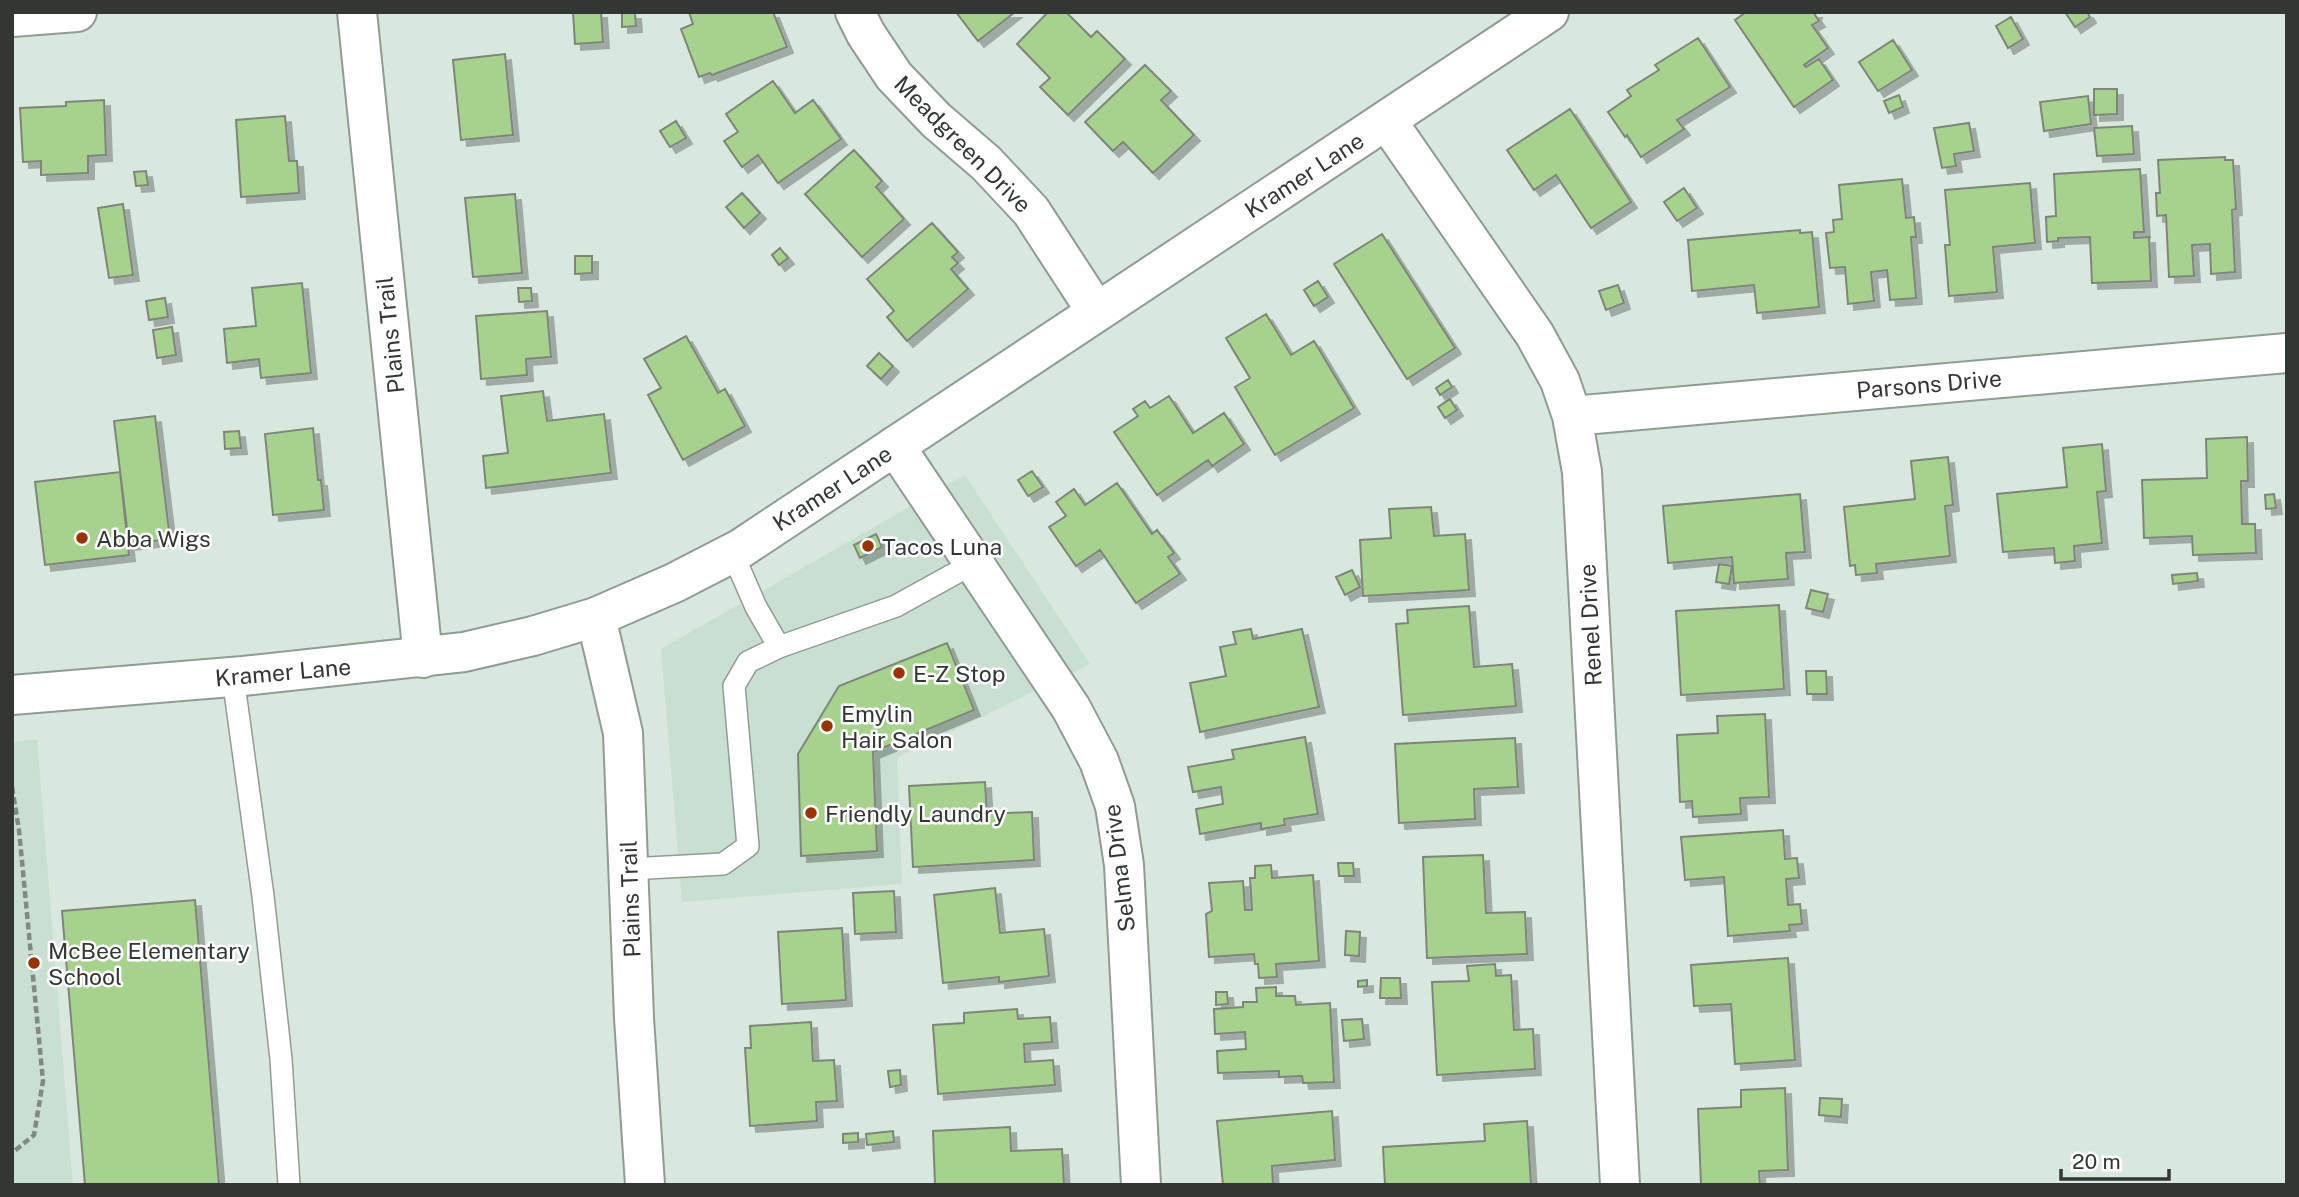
<svg xmlns="http://www.w3.org/2000/svg" width="2299" height="1197" font-family="'Public Sans',sans-serif">
<style>
.built{fill:#c9dfd1}
.building{fill:#a7d28e;stroke:#7e867a;stroke-width:2;filter:url(#shadow)}
.lines{fill:none;stroke-linecap:round;stroke-linejoin:round}
.service-casing{stroke:#8f9c94;stroke-width:24}
.minor-casing{stroke:#8f9c94;stroke-width:42}
.tertiary-casing{stroke:#8f9c94;stroke-width:42}
.path{stroke:#808a84;stroke-width:4.5;stroke-dasharray:7 3.5;stroke-linecap:butt}
.service{stroke:#fff;stroke-width:21}
.minor{stroke:#fff;stroke-width:38}
.tertiary{stroke:#fff;stroke-width:38}
.poi-dot{fill:#993402;stroke:#fff;stroke-width:2.5}
.labels{text-anchor:middle;dominant-baseline:central;stroke-width:5;stroke-linejoin:round;paint-order:stroke}
.street-label{font-size:23px;fill:#323734;stroke:#fff}
.poi-label{font-size:23px;fill:#323734;stroke:#fff;text-anchor:start}
</style>
<defs>
<filter id="shadow"><feDropShadow dx="6" dy="6" stdDeviation="0" flood-color="#0004"/></filter>
</defs>
<rect width="100%" height="100%" fill="#d9e8df"/>
<path class="built" d="M965 475 1090 664 897 758 902 884 682 902 661 649Z
M37 739 73 1185H12V742Z"/>
<path class="building" d="M573 12H601L603 42 575 44Z
M689 12H773L787 47 712 75 710 73 699 77 681 29 693 24Z
M956 12H1015L978 41Z
M1048 12H1066L1091 37 1097 31 1125 59 1068 115 1040 87 1050 78 1017 44Z
M1746 12H1816L1815 15 1819 21 1812 25 1828 48 1804 65 1806 67 1819 59 1833 80 1794 107 1735 20Z
M2065 12H2087L2090 17 2075 27Z
M622 13H635L636 26 622 27Z
M2011 17 2023 39 2008 48 1996 26Z
M1698 38 1730 87 1677 120 1684 129 1641 157 1627 135 1625 137 1608 112 1631 96 1627 90 1659 70 1655 65Z
M1893 40 1912 70 1878 91 1859 62Z
M505 54 513 135 461 140 453 60Z
M1145 65 1171 91 1161 100 1194 135 1153 173 1123 142 1113 151 1085 122Z
M773 81 795 113 813 100 841 139 778 183 758 155 742 167 724 141 738 132 726 114Z
M2094 89H2117V114L2094 115Z
M1899 95 1903 107 1889 113 1884 101Z
M2088 96 2091 124 2044 131 2040 102Z
M104 100 106 155 88 156V173L41 175V161L23 162 20 108 66 106V102Z
M1570 109 1631 202 1591 228 1556 175 1534 190 1507 150Z
M285 116 289 161H297L299 193 241 197 236 120Z
M676 121 686 138 670 147 660 131Z
M1969 123 1974 151 1954 154 1956 166 1942 168 1934 128Z
M2132 126 2134 154 2097 156 2094 128Z
M854 150 882 181 876 187 904 219 862 257 805 194Z
M2225 157V160H2233L2236 209 2232 210 2235 272 2211 274 2210 244 2192 245 2194 276 2169 277 2166 215 2157 216 2156 193H2160L2158 160Z
M2140 169 2144 232H2134V238L2149 237 2151 281 2092 283 2090 237 2058 238V241L2047 242 2046 217 2056 216 2054 174Z
M146 171 148 185 136 186 134 172Z
M1902 179 1906 218 1914 217 1916 237H1911L1916 298 1890 300 1887 270 1871 272 1874 301 1848 304 1845 267 1830 268 1826 233 1834 232 1833 220 1842 219 1839 185Z
M2030 183 2035 243 1993 247 1997 292 1949 296 1945 245H1950L1945 190Z
M1684 188 1697 208 1677 221 1664 202Z
M742 193 760 213 744 228 726 207Z
M515 194 522 273 473 277 465 198Z
M123 204 133 275 109 278 98 208Z
M932 223 958 252 952 257 958 263 951 269 968 289 907 341 887 317 894 311 867 279Z
M1800 230V233L1812 232 1819 307 1757 313 1754 285 1692 291 1688 240Z
M1382 234 1455 348 1407 379 1334 264Z
M780 248 788 258 779 265 772 255Z
M575 256H592V273L575 274Z
M1318 281 1328 297 1314 306 1304 290Z
M302 283 311 373 261 378 259 359 227 363 224 329 256 326 252 288Z
M1618 285 1624 303 1606 310 1599 291Z
M518 288H531L532 301 519 302Z
M165 298 168 317 149 320 146 301Z
M547 311 551 357 526 359 527 375 481 379 476 316Z
M1266 314 1291 355 1314 341 1354 408 1275 455 1235 387 1250 378 1226 338Z
M172 327 176 355 157 358 153 330Z
M686 336 718 393 725 389 745 426 683 460 648 395 661 388 644 359Z
M879 353 893 366 881 379 867 366Z
M1448 380 1452 387 1440 395 1436 388Z
M543 391 547 421 604 414 611 473 486 488 483 456 508 453 501 396Z
M1169 396 1193 433 1224 413 1244 444 1212 466 1208 460 1157 495 1114 432 1138 416 1133 409 1145 401 1150 408Z
M1450 399 1457 410 1445 418 1438 407Z
M155 416 170 539 129 544 114 421Z
M313 428 318 480H321L324 510 273 515 265 434Z
M239 431 241 448 225 449 224 432Z
M2247 437 2248 481H2241L2242 524H2255L2256 553 2193 555 2192 536 2144 538 2142 480 2207 478 2206 439Z
M2102 444 2106 491 2097 492 2102 543 2074 546 2075 561 2055 563 2054 548 2003 552 1997 494 2067 487 2063 448Z
M1948 457 1953 505 1945 506 1950 556 1876 564 1877 573 1856 575 1855 565 1850 566 1844 507 1915 499 1911 461Z
M1032 471 1043 487 1028 496 1018 480Z
M120 472 129 555 45 565 35 482Z
M1117 483 1152 534 1157 530 1174 553 1168 557 1180 574 1136 603 1100 550 1076 566 1049 527 1066 516 1056 502 1074 489 1085 505Z
M1800 494 1805 552 1786 553 1788 579 1734 583 1732 557 1668 563 1663 506Z
M2274 494 2276 508 2266 509 2265 495Z
M1431 507 1434 536 1465 534 1469 590 1363 596 1360 540 1391 538 1389 509Z
M876 534 882 547 860 558 854 545Z
M1719 564 1732 566 1729 584 1716 582Z
M1352 570 1360 587 1345 595 1336 577Z
M2197 573 2198 581 2173 584 2172 575Z
M1811 590 1828 594 1823 612 1806 608Z
M1779 605 1784 689 1681 695 1676 611Z
M1469 606 1474 667 1512 664 1516 706 1403 715 1396 624 1408 623 1407 610Z
M1251 629 1253 639 1302 629 1319 707 1200 732 1190 683 1226 676 1220 647 1236 644 1233 632Z
M947 643 974 710 873 752 877 851 801 856 798 754 839 686Z
M1806 671H1826L1827 694H1807Z
M1765 714 1769 797 1740 798 1741 814 1693 817 1692 801 1680 802 1677 735 1718 733 1717 716Z
M1305 737 1318 814 1284 819 1285 825 1261 829V823L1200 834 1196 809 1223 804 1221 787 1193 792 1188 767 1234 759 1232 750Z
M1515 738 1518 787 1474 789 1475 819 1399 823 1395 744Z
M985 782 987 814 1032 812 1034 860 913 867 909 786Z
M1783 830 1785 859 1797 858 1799 878 1786 879 1788 905 1800 904 1802 924 1789 925 1790 931 1728 936 1724 877 1685 880 1681 837Z
M1483 855 1486 913 1525 912 1527 954 1427 958 1423 857Z
M1338 863H1353L1354 876H1339Z
M1271 865 1272 878 1313 875 1319 961 1276 964 1277 977 1259 978 1258 964H1255L1254 954 1209 957 1206 914 1212 911 1209 883 1243 881 1245 910H1252L1250 878H1255V866Z
M995 888 1000 933 1044 929 1049 976 999 982V977L943 983 934 895Z
M894 891 896 932 855 934 853 893Z
M195 900 219 1185H85L62 911Z
M842 928 846 1000 782 1004 778 932Z
M1346 931 1360 932 1359 956 1345 955Z
M1788 958 1795 1060 1735 1064 1731 1004 1694 1006 1691 965Z
M1495 964 1496 976 1511 975 1514 1030 1533 1029 1535 1069 1437 1075 1432 982 1469 981 1467 966Z
M1381 978H1400L1401 998H1380Z
M1367 980V986L1358 987V981Z
M1276 987V996H1295L1296 1005 1330 1003 1334 1082 1303 1083 1302 1076 1279 1077V1071L1218 1073 1217 1051 1246 1049 1245 1032 1215 1034 1214 1009 1243 1007V1002H1257L1256 988Z
M1216 992H1227L1228 1004 1216 1005Z
M1017 1009 1018 1019 1050 1017 1052 1042 1024 1044 1025 1062 1053 1060 1055 1085 938 1094 933 1025 964 1023V1013Z
M1362 1019 1364 1039 1344 1041 1342 1020Z
M811 1022 813 1061 834 1060 837 1101 816 1102 817 1121 750 1126 745 1048H751L750 1026Z
M900 1070 901 1085 890 1087 888 1071Z
M1785 1088 1788 1170 1759 1171 1760 1185H1701L1698 1109 1741 1107V1090Z
M1820 1098 1842 1099 1841 1117 1819 1115Z
M1332 1111 1335 1160 1272 1166 1273 1185H1223L1217 1121Z
M1527 1121 1531 1185H1385L1383 1147 1485 1141 1484 1124Z
M1010 1127 1011 1151 1062 1149 1064 1185H935L933 1131Z
M893 1131 894 1142 867 1145 866 1134Z
M858 1133V1142L843 1143V1134Z"/>
<g class="lines">
<defs>
<path id="service" d="M732 552 756 607 779 647
M233 677 263 896 281 1059 289 1185
M629 869 723 864 748 846 734 686 748 662 779 647 896 606 974 563"/>
<path id="minor" d="M357 12 423 658
M855 12 866 34 894 76 936 120 986 163 1031 211 1096 311
M12 17 77 12
M1387 121 1535 335 1560 381 1572 416 1582 472 1620 1185
M1572 416 2287 353
M895 446 1071 708 1099 761 1115 806 1124 865 1141 1185
M596 617 623 733 634 1018 645 1185"/>
<path id="tertiary" d="M12 695 243 676 464 652 533 636 596 617 674 583 740 549 1549 12"/>
</defs>
<use href="#service" class="service-casing"/>
<use href="#minor" class="minor-casing"/>
<use href="#tertiary" class="tertiary-casing"/>
<path class="path" d="M12 787 19 830 43 1081 34 1135 12 1153"/>
<use href="#service" class="service"/>
<use href="#minor" class="minor"/>
<use href="#tertiary" class="tertiary"/>
</g>
<g class="poi-dot">
<circle cx="82" cy="538" r="7"/>
<circle cx="868" cy="546" r="7"/>
<circle cx="899" cy="673" r="7"/>
<circle cx="827" cy="726" r="7"/>
<circle cx="811" cy="813" r="7"/>
<circle cx="34" cy="963" r="7"/>
</g>
<g class="labels">
<g class="street-label">
<text transform="translate(963 144) rotate(45)">Meadgreen Drive</text>
<text transform="translate(1304 175) rotate(-33)">Kramer Lane</text>
<text transform="translate(390 335) rotate(-96)">Plains Trail</text>
<text transform="translate(1929 384) rotate(-5)">Parsons Drive</text>
<text transform="translate(832 488) rotate(-33)">Kramer Lane</text>
<text transform="translate(1590 625) rotate(-93)">Renel Drive</text>
<text transform="translate(283 672) rotate(-5)">Kramer Lane</text>
<text transform="translate(1119 868) rotate(-97)">Selma Drive</text>
<text transform="translate(630 899) rotate(-92)">Plains Trail</text>
</g>
<g class="poi-label">
<text x="96" y="538">Abba Wigs</text>
<text x="882" y="546">Tacos Luna</text>
<text x="913" y="673">E-Z Stop</text>
<text x="841" y="713">Emylin<tspan x="841" dy="26">Hair Salon</tspan></text>
<text x="825" y="813">Friendly Laundry</text>
<text x="48" y="950">McBee Elementary<tspan x="48" dy="26">School</tspan></text>
</g>
</g>
<rect width="2299" height="1197" fill="none" stroke="#323734" stroke-width="28"/>
<path d="M2061 1169v10h108v-10" fill="none" stroke="#323734" stroke-width="3.5"/>
<text x="2072" y="1169" font-size="21" fill="#323734" stroke="#ffffff" stroke-width="5" paint-order="stroke">20 m</text>
</svg>
